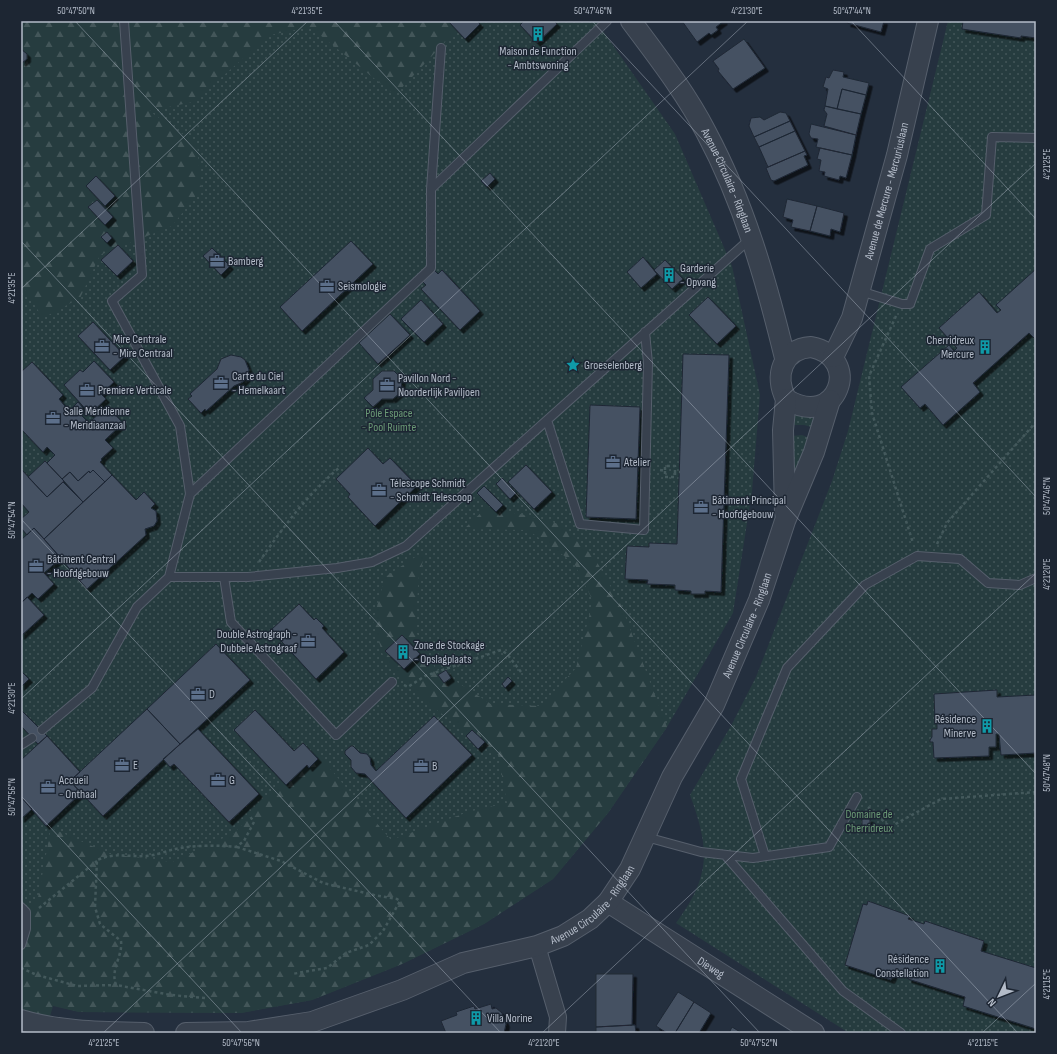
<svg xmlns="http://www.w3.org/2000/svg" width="1057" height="1054" font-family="'Sofia Sans Condensed',sans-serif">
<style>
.green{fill:url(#green-dots)}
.forest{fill:url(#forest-firs)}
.building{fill:#455162;stroke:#1f2835;filter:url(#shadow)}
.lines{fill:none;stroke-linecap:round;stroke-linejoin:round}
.service-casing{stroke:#565f6c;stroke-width:10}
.minor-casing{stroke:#565f6c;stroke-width:18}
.tertiary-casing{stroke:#565f6c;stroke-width:22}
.path{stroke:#44595c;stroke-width:2.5;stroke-dasharray:3 3;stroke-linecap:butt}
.service{stroke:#38414e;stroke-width:8}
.minor{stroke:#38414e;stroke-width:16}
.tertiary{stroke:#38414e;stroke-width:20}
.ticks{fill:none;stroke:#b4bcc9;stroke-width:1;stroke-opacity:0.45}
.labels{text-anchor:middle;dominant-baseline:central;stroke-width:3;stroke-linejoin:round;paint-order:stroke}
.poi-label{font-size:12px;fill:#b4bcc9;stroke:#1d2633;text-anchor:start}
.street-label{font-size:12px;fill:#b4bcc9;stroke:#1d2633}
.park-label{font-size:12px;fill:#6b9a76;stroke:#1d2633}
.neatline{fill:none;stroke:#b4bcc9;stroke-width:1.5}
.ticks-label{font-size:10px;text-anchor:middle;fill:#b4bcc9}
</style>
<defs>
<pattern id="green-dots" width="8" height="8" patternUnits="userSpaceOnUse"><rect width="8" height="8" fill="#263c3f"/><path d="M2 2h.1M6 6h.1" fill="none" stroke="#435659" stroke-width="1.8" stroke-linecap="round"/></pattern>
<pattern id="forest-firs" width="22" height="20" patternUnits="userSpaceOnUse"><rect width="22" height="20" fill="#263c3f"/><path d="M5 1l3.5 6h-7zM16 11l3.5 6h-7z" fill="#435659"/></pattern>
<filter id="shadow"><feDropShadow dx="3.5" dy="3.5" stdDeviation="0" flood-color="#0009"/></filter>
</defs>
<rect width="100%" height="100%" fill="#242f3e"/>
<path class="green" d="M21 21H596L675 134 732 266 760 395 752 491 733 613 667 727 608 813 553 879 484 924 402 964 312 1000 241 1013 79 1012 21 997Z
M948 21H1036V1033H849L676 923C711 875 710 850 690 795L732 724 756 677 832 481 848 431Z
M792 412 816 414 815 428 804 425H793Z
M802 435 812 439 794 489 792 436Z"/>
<path class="forest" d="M21 21H465L395 95 310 27 270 35 193 102 149 111 197 144 201 189 172 226 100 255 80 298 43 318 21 284Z
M486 508 525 515 559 524 594 557 621 605 667 727 608 813 553 879 484 924 402 964 312 1000 241 1013 79 1012 53 1006 45 1033H21V921L38 898 51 828 110 854 172 862 234 833 314 750 391 840 468 812 507 803 498 755 430 705 384 659 373 621 385 577 426 550 419 575 415 630 435 668 491 704 541 706 576 668 593 601 574 563 528 530 464 529Z"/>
<path class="building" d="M448 21H477L480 24 465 39Z
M524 21H554L557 24 537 43 520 25Z
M682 21H724L716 27 718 30 711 35 709 33 697 42Z
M848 21H884L881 32 847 23Z
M963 21H1036V38L1021 36V38L962 29Z
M744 39 765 68 733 89 718 71 719 69 713 61Z
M21 49 27 54V59L22 63Z
M833 70 844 72 843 77 869 83 866 95 842 89 837 109 825 106 828 89 823 87 826 77 829 78Z
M842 89 866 95 861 114 837 109Z
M825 106 861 114 856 135 824 126 827 114 824 110Z
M780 112 786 113 790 121 754 137 749 126 751 118 760 117 764 120Z
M790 121 795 131 759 147 754 137Z
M811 124 856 135 852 155 816 147 818 139 811 138 809 134Z
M795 131 805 151 768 167 759 147Z
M820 148 852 155 846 178 840 176 839 180 824 176 825 172 819 171 821 160 817 159Z
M805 151 807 155 804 156 808 165 774 181 771 180 766 168Z
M490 173 495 179 487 187 481 181Z
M96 176 115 196 105 206 86 186Z
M787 199 817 206 810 231 791 227 793 220 783 217Z
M97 200 113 217 105 225 88 207Z
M817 206 844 213 840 232 831 229 830 236 810 231Z
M107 232 112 238 107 243 101 237Z
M351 241 373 264 302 331 280 307Z
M118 245 133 261 117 276 101 260Z
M212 248 230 266 221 275 203 256Z
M643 257 657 274 641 288 627 272Z
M665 260 683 279 672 289 654 270Z
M433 269 438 274 442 270 480 311 460 330 421 289 426 285 421 280Z
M1036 269V340L1029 333 973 383 980 392 943 425 925 404 920 408 901 387 949 345 954 351 957 348 939 328 979 292 997 313 1001 310 996 305Z
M708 297 736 326 717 344 689 315Z
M421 300 443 324 424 342 401 319Z
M390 314 410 335 378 364 359 343Z
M93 322 125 356 110 370 78 336Z
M683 354 729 355 721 592 705 591V594H691V591L675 590V585L647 584 648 580 625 579 627 546 649 547V543L677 544Z
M231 355 241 357 245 360 249 370 246 379 243 382 234 386 206 411 205 409 201 413 188 399 192 396 190 394 217 369 221 359Z
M94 361 114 382 101 394 106 399 90 414 64 385 80 370 83 372Z
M32 362 63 395 59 399 69 411 78 402 83 408 78 412 89 423 107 406 123 423 105 440 113 448 101 459 102 460 100 462 112 475 105 482 93 470 90 473 89 471 78 481 70 472 62 479 47 463 55 455 47 447 43 452 21 429V372Z
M382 371H394L402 379 401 392 393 399H382L373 407 364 398 373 390V379Z
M590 405 640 407 636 519 586 517Z
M368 448 383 464 390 458 417 486 375 526 348 497 350 494 336 479Z
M45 461 64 481 47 497 28 477Z
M526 465 552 492 534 509 508 482Z
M21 469 47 497 63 482 83 502 44 539 34 528 27 535 21 528V519L29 512 21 503Z
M93 470 105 482 83 502 62 479 70 472 78 481 89 471 90 473Z
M112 475 136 500 144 492 155 504 151 508 156 511 157 521 154 526 145 529 146 535 87 589 44 539Z
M502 478 516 493 510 499 496 484Z
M484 486 503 505 496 512 477 493Z
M34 528 61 558 44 573 54 584 38 599 32 593 21 603V540Z
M27 597 44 615 21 636V603Z
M299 604 314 620 316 618 324 626 322 628 344 652 316 679 271 630Z
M402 635 420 654 404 669 385 651Z
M216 644 250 680 180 744 147 709Z
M446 670 451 678 444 683 438 675Z
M21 671 29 679 21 687Z
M508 677 512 681 505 688 502 684Z
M997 690V697L1036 695V753L1001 755 999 734H996V747H989V756L934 758 933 742H930V740L932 737V729H937V722H935L934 694Z
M147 709 180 744 103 816 70 781Z
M21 710 47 736 38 744 21 726Z
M255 710 294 751 303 743 318 759 309 768 307 765 286 785 234 730Z
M434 716 472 755 406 818 365 774 356 773 351 767V760L345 754V751L351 746H353L360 753 367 754 370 758 371 765 376 771Z
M198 729 259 794 229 822 174 764 170 767 163 759Z
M472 730 485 742 478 749 466 736Z
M47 736 80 772 70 781 81 793 46 826 21 797V760Z
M21 797 32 809 21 819Z
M862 819H870V826L862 827Z
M868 901 910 916 908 919 924 924 925 921 984 941 981 951 1036 968V1029L963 1006 965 997 908 979 909 976 895 972 891 980 845 965 863 904 867 905Z
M596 974H633L632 1025 596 1027Z
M678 992 694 1002 675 1033H667L656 1026Z
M694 1002 711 1013 699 1033H675Z
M491 1004 492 1009 496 1008 502 1013 506 1024 504 1033H446L441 1021 457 1015 456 1012 474 1006 475 1009Z
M635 1025 636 1033H596V1027Z
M732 1027 742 1033H729Z"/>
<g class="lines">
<defs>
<path id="service" d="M124 21 142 275 112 301 180 426 190 494 169 577
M431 189 441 48
M860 291 902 304H910L930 249 986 215 992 137 1036 138
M547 420 580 524 644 530 648 363 645 332
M190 494 431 268V189L607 21
M224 577 231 622 336 735 392 682
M42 730 92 688 137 607 169 577H248L337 568 372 562 406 546 750 239
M21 745 32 738
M646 837 701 852 753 858 829 847 857 797
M725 855 843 991 901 1033
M765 856 741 779 787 668 865 585 917 556 960 559 988 583 1020 585 1036 578
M21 907 26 912V929L21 945"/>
<path id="minor" d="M537 946 558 1017 557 1033"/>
<g id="tertiary">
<path id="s1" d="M631 21C657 56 686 93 706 132 744 203 766 280 785 358"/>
<path d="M811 347C863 357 838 431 786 399 774 376 782 349 811 347Z"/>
<path id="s2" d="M833 357 852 318 897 155 928 21"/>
<path d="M785 513 783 430 786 399"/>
<path id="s3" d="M608 902 814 1033"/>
<path d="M21 1020C61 1032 102 1032 144 1033"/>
<path id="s4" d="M186 1033 248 1032 312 1022 326 1017 402 990 463 963 537 946 563 936 590 919 608 902 630 869 672 777 714 705 759 600 785 521 814 452 830 400"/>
</g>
</defs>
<use href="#service" class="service-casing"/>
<use href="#minor" class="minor-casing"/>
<use href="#tertiary" class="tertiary-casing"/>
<path class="path" d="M896 316 869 376 872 413 913 543
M660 470 665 471V466H675V472H680
M665 471V477H675V472
M937 544 947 523 1036 422
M259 562C285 525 305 497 340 467
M404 685 408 687 425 676 501 650 507 654 521 672
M868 807 890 827 941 799 1036 792
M237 847 281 861 323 883 374 895 397 899 400 901 383 931 369 945 346 953 327 968 292 974
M39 908 97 861
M21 968 37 975 77 986 116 985
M205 998 171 995 116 985C110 969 123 956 121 941L100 924 95 907 97 860C118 852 125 857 145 856 155 856 166 851 175 849 196 845 216 845 236 847L244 841 254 822 249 815"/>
<use href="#service" class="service"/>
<use href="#minor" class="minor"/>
<use href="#tertiary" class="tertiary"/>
</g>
<path class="ticks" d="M75 21 1018 1033M334 21 1036 774M592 21 1036 497M851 21 1036 219M21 241 760 1033M21 289 308 21M21 519 501 1033M21 699 748 21M21 796 242 1033M103 1033 1036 163M542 1033 1036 573M982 1033 1036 983"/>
<defs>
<symbol id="building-bare" viewBox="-9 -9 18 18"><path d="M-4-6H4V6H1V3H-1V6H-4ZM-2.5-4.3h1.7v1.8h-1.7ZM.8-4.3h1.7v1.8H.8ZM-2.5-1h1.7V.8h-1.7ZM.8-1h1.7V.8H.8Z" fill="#0f9aa8" stroke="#1d2633" stroke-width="2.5" paint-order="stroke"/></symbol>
<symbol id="office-bare" viewBox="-9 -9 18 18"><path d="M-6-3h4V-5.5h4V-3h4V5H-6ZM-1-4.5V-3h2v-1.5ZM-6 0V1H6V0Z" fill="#5c6f8a" stroke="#1d2633" stroke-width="2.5" paint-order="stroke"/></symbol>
<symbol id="sight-bare" viewBox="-9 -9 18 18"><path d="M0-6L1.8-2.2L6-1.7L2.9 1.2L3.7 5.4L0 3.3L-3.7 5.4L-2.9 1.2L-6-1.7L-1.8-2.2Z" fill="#0f9aa8" stroke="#1d2633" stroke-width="2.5" paint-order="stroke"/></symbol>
</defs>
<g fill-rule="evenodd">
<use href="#building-bare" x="528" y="24" width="20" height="20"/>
<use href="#office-bare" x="207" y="251" width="20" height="20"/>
<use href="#building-bare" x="659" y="265" width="20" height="20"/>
<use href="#office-bare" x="317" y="276" width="20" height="20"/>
<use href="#office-bare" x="92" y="336" width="20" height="20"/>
<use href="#building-bare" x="975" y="337" width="20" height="20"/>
<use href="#sight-bare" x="563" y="355" width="20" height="20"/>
<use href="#office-bare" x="211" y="373" width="20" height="20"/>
<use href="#office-bare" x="377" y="375" width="20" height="20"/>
<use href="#office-bare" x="77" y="380" width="20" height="20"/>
<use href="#office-bare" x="43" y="408" width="20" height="20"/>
<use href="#office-bare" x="603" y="452" width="20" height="20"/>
<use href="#office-bare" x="369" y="480" width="20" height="20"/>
<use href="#office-bare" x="691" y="497" width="20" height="20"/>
<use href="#office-bare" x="26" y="556" width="20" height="20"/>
<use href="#office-bare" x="298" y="631" width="20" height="20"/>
<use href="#building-bare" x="393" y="642" width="20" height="20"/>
<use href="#office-bare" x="188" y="684" width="20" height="20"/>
<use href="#building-bare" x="977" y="716" width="20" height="20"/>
<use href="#office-bare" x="112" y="755" width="20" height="20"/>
<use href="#office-bare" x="411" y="756" width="20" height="20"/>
<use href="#office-bare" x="208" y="770" width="20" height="20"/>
<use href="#office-bare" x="38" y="777" width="20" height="20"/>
<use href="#building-bare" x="930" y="956" width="20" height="20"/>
<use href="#building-bare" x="466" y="1008" width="20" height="20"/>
</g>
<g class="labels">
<g class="poi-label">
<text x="538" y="51" text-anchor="middle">Maison de Function<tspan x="538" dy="14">- Ambtswoning</tspan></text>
<text x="228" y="261">Bamberg</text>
<text x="680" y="268">Garderie<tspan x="680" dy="14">- Opvang</tspan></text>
<text x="338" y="286">Seismologie</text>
<text x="113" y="339">Mire Centrale<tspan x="113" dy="14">- Mire Centraal</tspan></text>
<text x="974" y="340" text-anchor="end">Cherridreux<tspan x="974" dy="14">Mercure</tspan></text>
<text x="584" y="365">Groeselenberg</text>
<text x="232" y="376">Carte du Ciel<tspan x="232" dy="14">- Hemelkaart</tspan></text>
<text x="398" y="378">Pavillon Nord -<tspan x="398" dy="14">Noorderlijk Paviljoen</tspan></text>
<text x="98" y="390">Premiere Verticale</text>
<text x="64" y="411">Salle Méridienne<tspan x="64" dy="14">- Meridiaanzaal</tspan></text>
<text x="624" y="462">Atelier</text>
<text x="390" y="483">Télescope Schmidt<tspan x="390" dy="14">- Schmidt Telescoop</tspan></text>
<text x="712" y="500">Bâtiment Principal<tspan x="712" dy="14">- Hoofdgebouw</tspan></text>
<text x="47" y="559">Bâtiment Central<tspan x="47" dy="14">- Hoofdgebouw</tspan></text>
<text x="297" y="634" text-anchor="end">Double Astrograph -<tspan x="297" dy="14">Dubbele Astrograaf</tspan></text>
<text x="414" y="645">Zone de Stockage<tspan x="414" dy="14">- Opslagplaats</tspan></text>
<text x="209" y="694">D</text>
<text x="976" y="719" text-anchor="end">Résidence<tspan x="976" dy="14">Minerve</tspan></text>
<text x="133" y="765">E</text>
<text x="432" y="766">B</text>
<text x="59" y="780">Accueil<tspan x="59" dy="14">- Onthaal</tspan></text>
<text x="229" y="780">G</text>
<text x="929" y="959" text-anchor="end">Résidence<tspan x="929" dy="14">Constellation</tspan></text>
<text x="487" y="1018">Villa Norine</text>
</g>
<g class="street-label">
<text stroke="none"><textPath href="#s1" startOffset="187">Avenue Circulaire - Ringlaan</textPath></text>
<text stroke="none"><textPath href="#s2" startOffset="175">Avenue de Mercure - Mercuriuslaan</textPath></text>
<text stroke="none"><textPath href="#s4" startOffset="760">Avenue Circulaire - Ringlaan</textPath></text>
<text stroke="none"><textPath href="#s4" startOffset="436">Avenue Circulaire - Ringlaan</textPath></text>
<text stroke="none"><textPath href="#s3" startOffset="122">Dieweg</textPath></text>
</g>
<g class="park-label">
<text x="389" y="413">Pôle Espace<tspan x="389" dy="14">- Pool Ruimte</tspan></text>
<text x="869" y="814">Domaine de<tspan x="869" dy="14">Cherridreux</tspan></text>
</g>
</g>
<rect width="1057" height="1054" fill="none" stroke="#1d2633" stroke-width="44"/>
<g transform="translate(999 996) rotate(227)" stroke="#1d2633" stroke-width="3" paint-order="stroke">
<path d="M0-3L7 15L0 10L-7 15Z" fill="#b4bcc9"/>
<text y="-6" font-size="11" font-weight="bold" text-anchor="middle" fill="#b4bcc9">N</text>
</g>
<rect x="22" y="22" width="1013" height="1010" class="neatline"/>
<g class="ticks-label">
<text x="76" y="14">50°47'50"N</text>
<text x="307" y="14">4°21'35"E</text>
<text x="593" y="14">50°47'46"N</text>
<text x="747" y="14">4°21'30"E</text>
<text x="852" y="14">50°47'44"N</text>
<text transform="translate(1046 164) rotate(-90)" y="4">4°21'25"E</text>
<text transform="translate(11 288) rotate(-90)" y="4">4°21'35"E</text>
<text transform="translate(1046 496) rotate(-90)" y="4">50°47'46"N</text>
<text transform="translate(11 520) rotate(-90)" y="4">50°47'54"N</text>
<text transform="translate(1046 574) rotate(-90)" y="4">4°21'20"E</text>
<text transform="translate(11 698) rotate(-90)" y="4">4°21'30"E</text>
<text transform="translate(1046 773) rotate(-90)" y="4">50°47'48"N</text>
<text transform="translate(11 797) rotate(-90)" y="4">50°47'56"N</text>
<text transform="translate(1046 984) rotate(-90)" y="4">4°21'15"E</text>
<text x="104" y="1046">4°21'25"E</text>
<text x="241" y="1046">50°47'56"N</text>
<text x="544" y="1046">4°21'20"E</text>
<text x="759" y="1046">50°47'52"N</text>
<text x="983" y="1046">4°21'15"E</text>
</g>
</svg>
